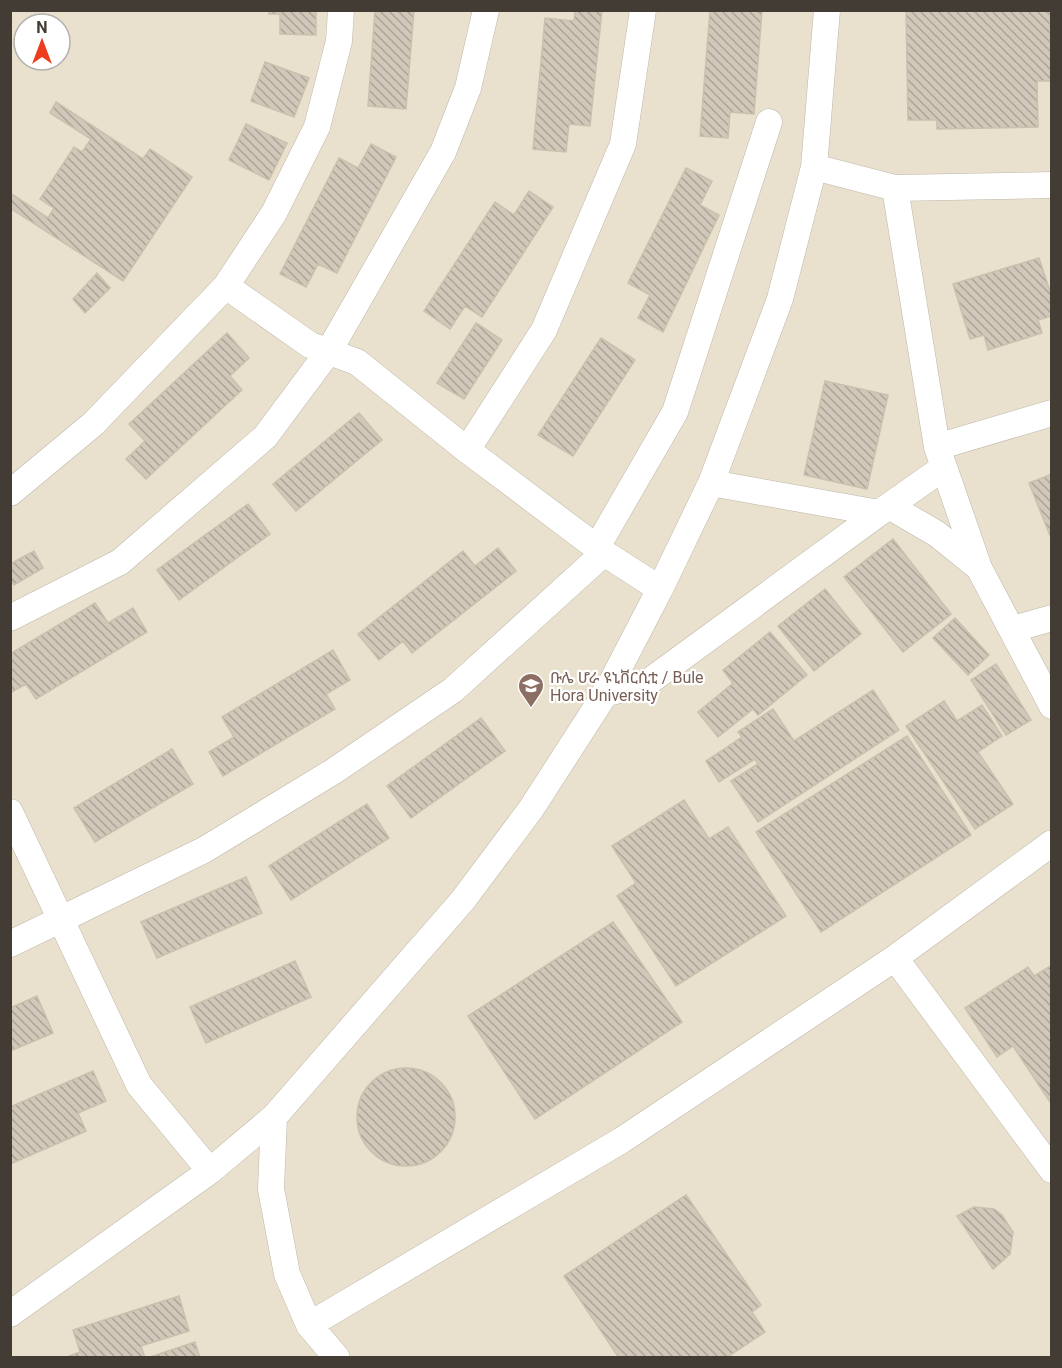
<svg xmlns="http://www.w3.org/2000/svg" width="1062" height="1368" font-family="Roboto,'Noto Sans Ethiopic',sans-serif">
<style>
.education{fill:#e9e1cd;fill-rule:evenodd}
.building{fill:url(#building-back-hatch);stroke:#cbc0ad;stroke-width:1.5}
.lines{fill:none;stroke-linecap:round;stroke-linejoin:round}
.street-casing{stroke:#beb7a9;stroke-width:27}
.street{stroke:#fff;stroke-width:26}
.labels{text-anchor:middle;dominant-baseline:central;stroke-width:4.5;stroke-linejoin:round;paint-order:stroke}
.education-label{font-size:16px;fill:#785e54;stroke:#fff;text-anchor:start}
</style>
<defs>
<pattern id="building-back-hatch" width="6" height="6" patternUnits="userSpaceOnUse" patternTransform="scale(1.5)"><rect width="6" height="6" fill="#d1c8b9"/><path d="M-1 5l2 2M0 0l6 6M5-1l2 2" fill="none" stroke="#aba497"/></pattern>
</defs>
<rect width="100%" height="100%" fill="#f0ece3"/>
<path class="education" d="M11 11H1051V1357H11ZM24 24H60V60H24Z"/>
<path class="building" d="M269 10H316V35L280 34V14H269Z
M375 10H414L406 109 368 106Z
M575 10H602L590 126 569 124 566 152 533 149 545 18 574 21Z
M710 10H762L754 114 730 112 728 138 700 136Z
M906 10H1050L1051 81H1037L1038 127 937 129V120H908Z
M265 62 309 78 294 117 251 101Z
M56 102 143 159 150 149 192 177 123 281 10 208V193L48 218 54 208 40 199 74 147 82 152 91 139 50 113Z
M246 124 287 143 269 180 229 160Z
M371 144 396 157 337 273 318 264 306 287 280 274 339 158 358 168Z
M686 168 712 181 700 205 719 215 663 332 638 318 650 295 628 283Z
M529 191 553 207 482 317 465 306 450 329 424 311 495 202 514 215Z
M1039 258 1052 297V316L1038 320 1042 333 988 350 984 335 970 339 953 284Z
M97 273 110 288 85 313 73 299Z
M476 323 502 340 464 399 437 383Z
M227 333 249 358 230 376 242 390 146 479 126 459 145 441 129 424Z
M601 338 635 360 573 456 538 435Z
M825 381 888 395 867 489 804 475Z
M359 413 382 440 296 511 273 484Z
M1052 474V538H1051L1029 483Z
M248 504 270 534 179 600 157 570Z
M893 539 951 614 903 652 844 577Z
M498 548 516 571 412 653 403 641 379 660 358 634 463 551 475 566Z
M34 551 43 568 14 585 10 578V564Z
M825 589 861 634 814 671 778 626Z
M95 603 108 623 133 608 147 632 36 699 26 684 10 693V654Z
M955 618 989 655 968 675 933 638Z
M770 632 807 675 758 715 753 709 718 737 698 712 733 683 723 670Z
M333 650 350 680 326 694 335 709 223 776 209 752 234 737 222 717Z
M996 664 1031 720 1006 735 971 680Z
M873 690 899 730 758 822 731 781 758 764 755 759 719 782 706 761 742 737 738 732 773 709 794 741Z
M944 701 957 721 982 705 1002 736 978 752 1013 804 975 829 906 726Z
M481 718 505 751 411 818 387 786Z
M907 736 971 835 821 932 756 832Z
M172 749 193 784 95 842 74 808Z
M684 800 709 839 728 827 786 916 676 986 617 896 636 883 612 846Z
M367 804 389 838 291 900 269 866Z
M246 877 262 913 157 958 141 922Z
M613 922 682 1022 535 1119 468 1016Z
M295 961 311 997 206 1043 190 1007Z
M1052 965V1105L1013 1046 997 1057 965 1008 1028 967 1034 976Z
M37 996 53 1033 10 1051V1008Z
M357 1117a49 49 0 1 1 98 0a49 49 0 1 1-98 0Z
M93 1071 106 1101 78 1113 86 1131 10 1164V1107Z
M686 1195 761 1305 752 1312 765 1332 726 1358H619L564 1276Z
M974 1207 994 1209 1002 1215 1013 1232 1010 1254 993 1269 957 1216Z
M179 1296 189 1331 141 1346 145 1358H64L80 1352 73 1330Z
M195 1342 200 1358H147Z"/>
<g class="lines">
<defs>
<path id="street" d="M814 167 895 188 1052 185
M895 188 937 447 979 568 1052 706
M226 286 310 345 357 362 467 450 604 553 660 589
M937 447 1052 413
M467 450 544 330 623 144 643 10
M711 483 879 513 943 468
M10 493 93 424 226 286 274 213 317 127 339 41 341 10
M889 506 937 534 979 568
M597 547 675 412 769 122
M10 618 120 562 265 437 329 351 443 152 468 88 486 10
M1013 629 1052 618
M604 694 647 683 879 513
M10 812 139 1085 210 1171
M10 944 204 850 334 771 453 690 604 553
M895 958 1052 1170
M274 1117 271 1189 287 1274 309 1325 337 1358
M10 1314 210 1171 274 1117 463 900 531 809 607 691 660 589 711 483 780 299 814 167 827 10
M309 1325 622 1140 895 958 1052 843"/>
</defs>
<use href="#street" class="street-casing"/>
<use href="#street" class="street"/>
</g>
<defs>
<symbol id="university-pin" viewBox="-11 -11 22 30"><path d="M0 17L-7.5 6A9.5 9.5 0 1 1 7.5 6Z" fill="#8d6e63" stroke="#fff"/><path d="M0-5L7-2L0 1L-7-2ZM-4 1L0 2.5L4 1V4Q0 6-4 4Z" fill="#fff"/></symbol>
</defs>
<g fill-rule="evenodd">
<use href="#university-pin" x="516" y="671" width="30" height="40"/>
</g>
<g class="labels">
<g class="education-label">
<text x="550" y="677">ቡሌ ሆራ ዩኒቨርሲቲ / Bule<tspan x="550" dy="18">Hora University</tspan></text>
</g>
</g>
<rect width="1062" height="1368" fill="none" stroke="#423c34" stroke-width="24"/>
<g transform="translate(42 42)"><circle r="28" fill="#ffffff" stroke="#b3b1ae" stroke-width="1.5"/>
<path d="M0-4.5L10 22L0 15L-10 22Z" fill="#ed3d1d"/>
<text y="-9" font-size="16" font-weight="bold" text-anchor="middle" fill="#423c34">N</text>
</g>
</svg>
